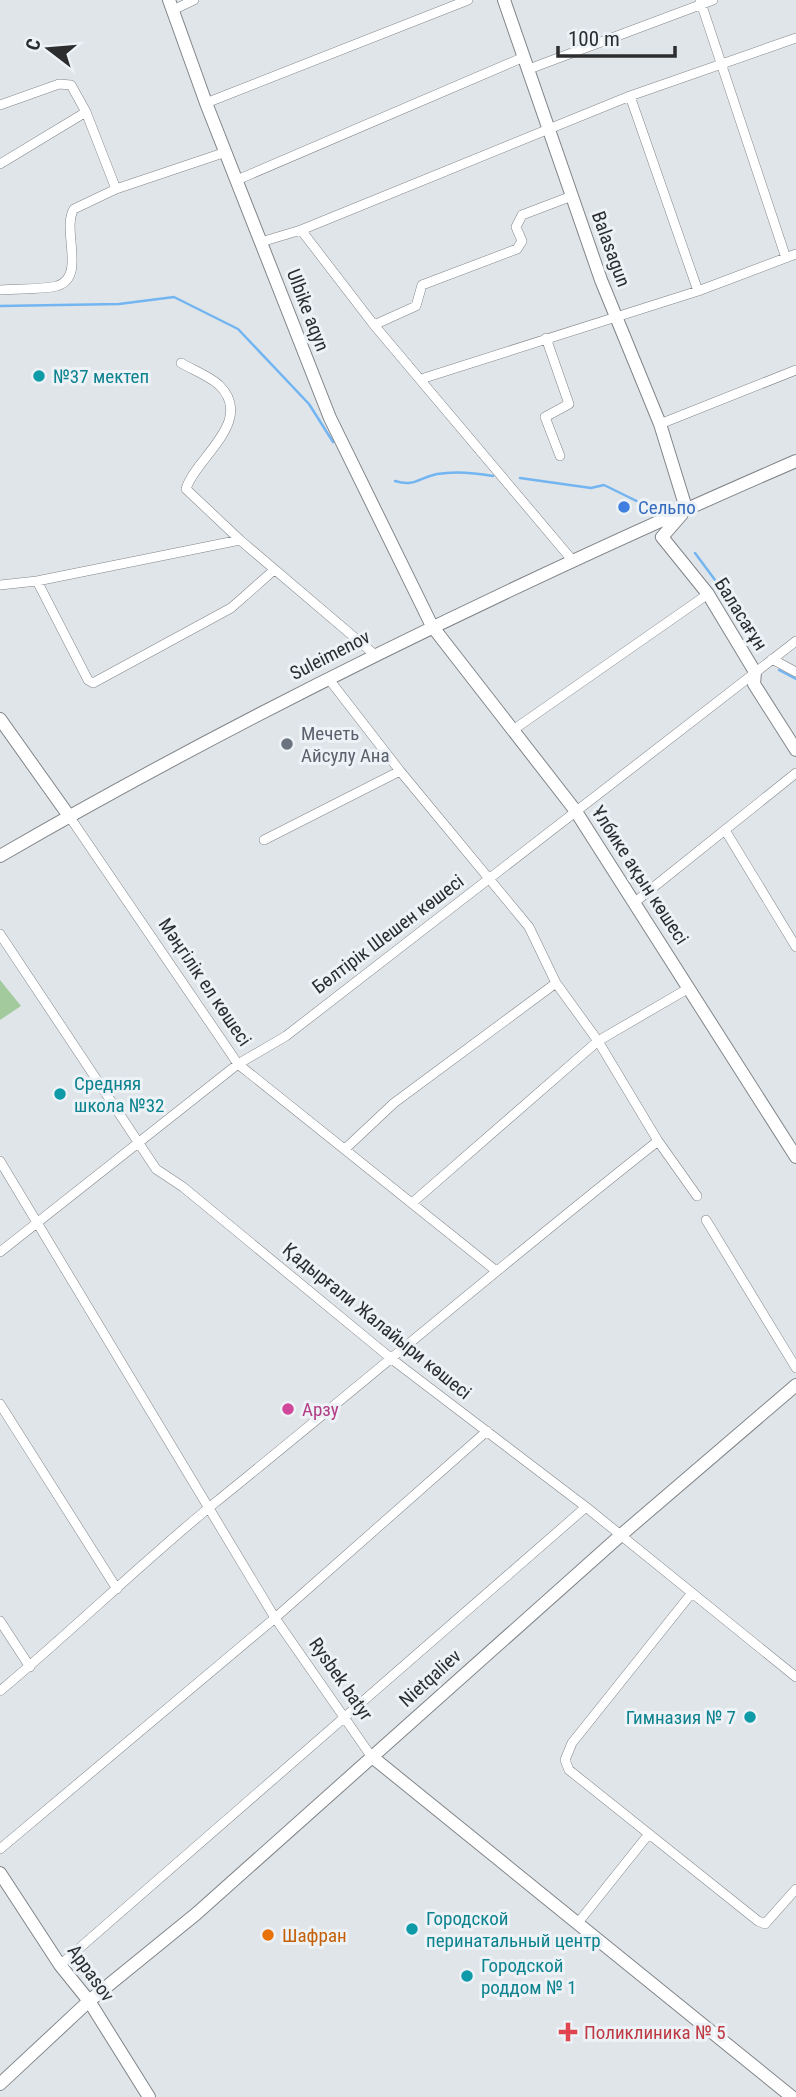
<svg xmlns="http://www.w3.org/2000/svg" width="796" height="2097" font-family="'Roboto Condensed',sans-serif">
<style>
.green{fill:#a3ca9d}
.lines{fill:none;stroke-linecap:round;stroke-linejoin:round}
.stream{stroke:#73b5f1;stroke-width:2.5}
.street-casing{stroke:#808589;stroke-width:10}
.secondary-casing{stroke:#808589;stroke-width:14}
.street{stroke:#fff;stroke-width:9}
.secondary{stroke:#fff;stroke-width:12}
.culture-dot{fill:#0f9aa8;stroke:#edf2f7;stroke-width:2.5}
.shop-dot{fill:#3f7fe0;stroke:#edf2f7;stroke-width:2.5}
.worship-dot{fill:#6b7280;stroke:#edf2f7;stroke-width:2.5}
.hotel-dot{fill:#d1479c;stroke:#edf2f7;stroke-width:2.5}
.food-dot{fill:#e8710a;stroke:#edf2f7;stroke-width:2.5}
.health-dot{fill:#e0444e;stroke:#edf2f7;stroke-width:2.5}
.labels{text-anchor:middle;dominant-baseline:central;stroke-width:6;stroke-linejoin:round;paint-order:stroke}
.street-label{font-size:19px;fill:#2b2d2f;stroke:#edf2f7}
.culture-label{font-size:19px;fill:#0d838f;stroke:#edf2f7;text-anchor:start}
.shop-label{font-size:19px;fill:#366cbe;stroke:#edf2f7;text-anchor:start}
.worship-label{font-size:19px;fill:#5b616d;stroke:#edf2f7;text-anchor:start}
.hotel-label{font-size:19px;fill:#b23c85;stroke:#edf2f7;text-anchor:start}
.food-label{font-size:19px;fill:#c56008;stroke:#edf2f7;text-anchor:start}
.health-label{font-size:19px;fill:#be3a42;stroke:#edf2f7;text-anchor:start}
</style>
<rect width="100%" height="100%" fill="#e0e5ea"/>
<path class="green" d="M0 980 21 1006 0 1020Z"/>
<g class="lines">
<path class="stream" d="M0 306 119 304 174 297 238 329 309 404 333 442
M520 478 591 488 604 485 653 509
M395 481C415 487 418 478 437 474 455 471 476 473 493 476
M695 553 764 646
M779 670 796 679"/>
<defs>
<path id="street" d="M700 0 786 258
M173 10 194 0
M529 69 713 0
M630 96 698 291
M206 103 468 0
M0 105 59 84 71 85 86 112 116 189
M0 164 86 112
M237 180 524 57
M301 230 374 325 573 561
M261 242 301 230 630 96 796 38
M0 290C18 288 40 290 57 286 87 277 61 229 74 209L116 189 226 152
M374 325 416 306 422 285 517 249 522 241 516 227 522 215 572 196
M546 338 569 404 545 417 560 456
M181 363C193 370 209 376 219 385 256 421 195 458 186 489L240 540
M421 379 698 291 796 254
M660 424 796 370
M37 581 88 680 93 683 231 608 274 570
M0 585 37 581 240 540 374 654
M772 659 796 672
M328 678 400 771 529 927 556 983 598 1041 658 1141 697 1196
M513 730 708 594
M69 816 238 1064 495 1270
M725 830 796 947
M264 840 400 771
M635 902 796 773
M0 934 156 1169 183 1187 393 1360 586 1507 796 1677
M345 1149 394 1103 556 983
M0 1161 275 1618 371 1756
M412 1203 598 1041 689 988
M706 1220 796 1368
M0 1252 238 1064 286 1036 796 641
M0 1404 117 1589
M691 1594 572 1743 565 1760 569 1770 758 1921 765 1924 796 1889
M0 1621 30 1667
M0 1691C72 1631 139 1565 211 1506 361 1385 507 1260 658 1141
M0 1849 275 1618 487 1431
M577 1924 648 1835
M60 1965 586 1507"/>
<path id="secondary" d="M169 0 206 103 330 418 432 626 575 810 796 1157
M504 0 601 280 660 424 686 508
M682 514 662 537 708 594 755 672 754 684 796 750
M0 719 69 816
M0 856C257 707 524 579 796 461
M371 1756 792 2097
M0 1873 60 1965 89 2001 149 2097
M0 2084 89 2001 196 1914 621 1535 796 1385"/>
</defs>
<use href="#street" class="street-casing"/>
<use href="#secondary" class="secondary-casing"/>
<use href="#street" class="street"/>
<use href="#secondary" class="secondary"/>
</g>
<g class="culture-dot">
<circle cx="39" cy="376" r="7"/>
<circle cx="60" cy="1094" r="7"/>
<circle cx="750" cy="1717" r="7"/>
<circle cx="412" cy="1929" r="7"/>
<circle cx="467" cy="1976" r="7"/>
</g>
<circle class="shop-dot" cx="624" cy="507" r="7"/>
<circle class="worship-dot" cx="287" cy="744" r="7"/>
<circle class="hotel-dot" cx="288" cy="1409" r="7"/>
<circle class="food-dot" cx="268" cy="1935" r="7"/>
<path class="health-dot" d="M564.5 2021.5h7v7h7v7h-7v7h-7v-7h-7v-7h7z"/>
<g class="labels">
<g class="street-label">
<text transform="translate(611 249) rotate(70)">Balasagun</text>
<text transform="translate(308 310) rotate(69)">Ulbike aqyn</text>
<text transform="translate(741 614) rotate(58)">Баласағұн</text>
<text transform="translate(330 655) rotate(-27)">Suleimenov</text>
<text transform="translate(640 875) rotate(57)">Ұлбике ақын көшесі</text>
<text transform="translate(388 934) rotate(-37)">Бөлтірік Шешен көшесі</text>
<text transform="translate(205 982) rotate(56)">Мәңгілік ел көшесі</text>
<text transform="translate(377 1321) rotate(39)">Қадырғали Жалайыри көшесі</text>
<text transform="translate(430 1678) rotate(-42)">Nietqaliev</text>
<text transform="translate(341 1679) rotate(55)">Rysbek batyr</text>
<text transform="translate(91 1973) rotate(54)">Appasov</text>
</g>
<g class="culture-label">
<text x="53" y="376">№37 мектеп</text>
<text x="74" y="1083">Средняя<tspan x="74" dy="22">школа №32</tspan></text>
<text x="736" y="1717" text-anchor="end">Гимназия № 7</text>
<text x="426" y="1918">Городской<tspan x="426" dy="22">перинатальный центр</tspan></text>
<text x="481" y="1965">Городской<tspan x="481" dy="22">роддом № 1</tspan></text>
</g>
<g class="shop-label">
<text x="638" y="507">Сельпо</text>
</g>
<g class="worship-label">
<text x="301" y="733">Мечеть<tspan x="301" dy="22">Айсулу Ана</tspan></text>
</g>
<g class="hotel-label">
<text x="302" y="1409">Арзу</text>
</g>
<g class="food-label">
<text x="282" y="1935">Шафран</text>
</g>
<g class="health-label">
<text x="584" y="2032">Поликлиника № 5</text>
</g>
</g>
<g transform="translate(49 49) rotate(286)" stroke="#edf2f7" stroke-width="5" paint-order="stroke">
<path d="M0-5L12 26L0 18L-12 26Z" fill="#2b2d2f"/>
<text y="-10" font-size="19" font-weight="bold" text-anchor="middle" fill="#2b2d2f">С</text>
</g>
<path d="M558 46v10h117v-10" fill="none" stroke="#2b2d2f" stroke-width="3.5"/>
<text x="568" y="46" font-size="21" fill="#2b2d2f" stroke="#edf2f7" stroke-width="5" paint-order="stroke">100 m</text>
</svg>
